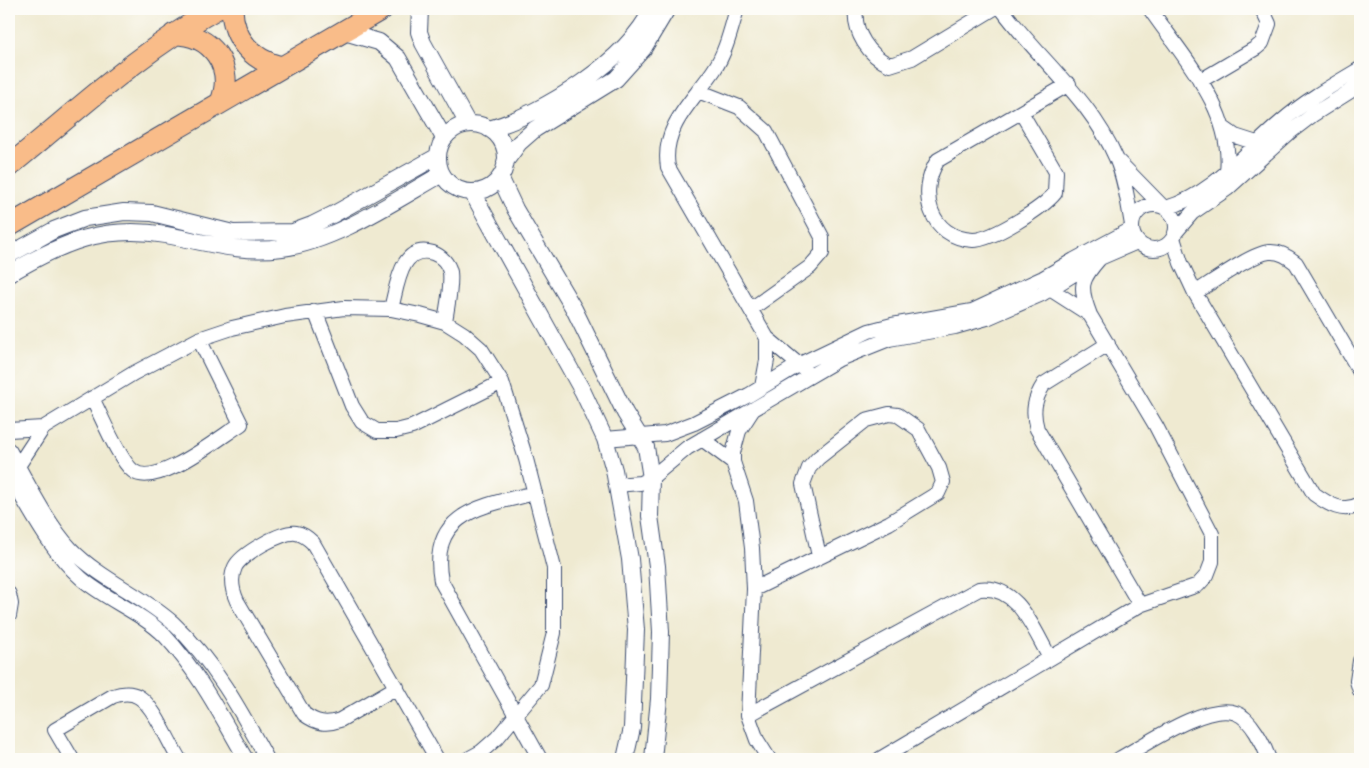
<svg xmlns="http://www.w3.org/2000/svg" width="1369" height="768" font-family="'Libre Bodoni',serif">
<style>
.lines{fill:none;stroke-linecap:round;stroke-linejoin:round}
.minor-casing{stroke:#3b4b6f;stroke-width:16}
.tertiary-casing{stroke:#3b4b6f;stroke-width:18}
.primary-casing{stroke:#3b4b6f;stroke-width:23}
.minor{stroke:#fff;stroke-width:14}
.tertiary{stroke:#fff;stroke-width:16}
.primary{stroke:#f9bc89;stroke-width:21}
</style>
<rect width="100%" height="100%" fill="#fdfcf7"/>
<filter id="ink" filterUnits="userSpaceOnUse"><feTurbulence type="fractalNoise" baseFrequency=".02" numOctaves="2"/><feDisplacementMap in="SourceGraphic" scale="10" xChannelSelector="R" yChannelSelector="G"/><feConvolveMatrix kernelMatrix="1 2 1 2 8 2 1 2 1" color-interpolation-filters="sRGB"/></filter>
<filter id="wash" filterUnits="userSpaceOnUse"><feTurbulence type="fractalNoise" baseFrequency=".0096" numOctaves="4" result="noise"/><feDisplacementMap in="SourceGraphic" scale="20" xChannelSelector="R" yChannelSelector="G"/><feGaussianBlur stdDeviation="1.12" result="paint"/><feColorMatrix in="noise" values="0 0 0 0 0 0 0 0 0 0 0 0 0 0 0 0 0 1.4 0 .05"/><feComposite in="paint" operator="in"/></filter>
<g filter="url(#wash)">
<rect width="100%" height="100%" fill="#efead1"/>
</g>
<g filter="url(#ink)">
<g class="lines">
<defs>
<path id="minor" d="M737 9C731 29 726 52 714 70 694 100 661 127 668 167L767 338 804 369
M856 9C853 32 869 56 890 65L912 58 993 9
M1002 9C1039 60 1090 98 1116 158 1125 179 1128 203 1132 225
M1150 9C1183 57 1234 111 1227 172
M1200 81 1256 48 1262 43 1269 24 1262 9
M698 91 739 107 766 131 822 237V253L810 267 751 309
M1021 112 1056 172 1055 193C1043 208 992 240 973 240 930 238 917 192 938 160Z
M1021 112 1069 84
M1225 129 1235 136 1263 145
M1118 161 1163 207
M1132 227a22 22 0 1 1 44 0a22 22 0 1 1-44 0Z
M1166 208C1214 194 1244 153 1281 122 1305 101 1333 85 1360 69
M1175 233 1192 213 1227 189 1289 133 1314 114 1360 85
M1173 238 1181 263 1195 293 1314 494C1328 504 1343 514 1360 504
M1046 283 1050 289 1089 314
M1195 293C1211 283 1251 254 1269 252 1280 251 1288 256 1296 263L1360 372
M391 309C397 288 400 243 433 253 441 256 448 263 450 272 452 287 447 306 445 322
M315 311 352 406 362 422 377 431H396L412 427 502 382
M1108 344 1044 384C1034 399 1032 412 1037 429L1140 605
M762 387 767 360V338
M92 398C101 415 119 460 133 471 156 489 220 437 241 424L199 339
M752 411 739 431 733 453V462L746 501 752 548 754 589 748 715 757 740 769 759
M9 430 43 428
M605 439 665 434 694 423 749 395 800 364 869 331 892 325 972 311 1043 278 1074 260 1130 230
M702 439 733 462
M9 450C26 480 48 525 71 549 100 579 142 595 173 623 213 660 241 711 267 759
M18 466 43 428 134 373 199 339 232 328 285 316 344 308 391 309 420 315 445 322 464 334 481 349 502 382 526 459 554 568V633L541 685 497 738 481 752 468 759
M9 475C30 509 50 551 81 578 106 600 141 612 165 636 198 671 222 718 246 759
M616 485 640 483 651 478 687 448 839 359 889 339 955 327 987 318 1042 294 1100 258 1137 242
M535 493C483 506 428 512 441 581L540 759
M754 589 889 523 938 493 943 482 939 468 918 429 898 415 889 414 866 420 818 458 809 468 803 484 819 556
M9 594 11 604 9 616
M1360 661 1357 681 1360 691
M397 687 340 720C326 725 316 723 304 714L237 601C232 590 230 578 235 567 241 554 282 531 296 533 303 534 308 538 313 543L437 759
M748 715 979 589C1018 584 1033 629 1050 658
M72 759 55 730 113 696C122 693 131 692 139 697 154 706 169 743 179 759
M880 759 1140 605 1198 585 1207 575 1212 562V534L1156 426 1090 315C1079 287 1080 280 1100 258
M1119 759C1145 745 1206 702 1236 713 1251 718 1264 745 1269 759"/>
<path id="tertiary" d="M420 9 419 32 423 43 468 124
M341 31 379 42 398 58 444 138
M438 158a34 34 0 1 1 68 0a34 34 0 1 1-68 0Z
M489 129C543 114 627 61 652 9
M505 162 519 143 535 129 616 79 643 49 667 9
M500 177 515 209 574 309 625 413 646 447 651 478 650 516 657 566 661 632 659 699 653 759
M472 192 583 392 605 439 614 470 630 559 636 630 632 728 625 759
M9 255 54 230 85 218 124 212 152 213 233 233 293 232 312 225 334 214 438 156
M9 274C61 243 104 224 166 235 206 242 241 254 282 248 334 242 396 200 442 174"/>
<path id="primary" d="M232 9C233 39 252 60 281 67
M174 34C212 34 235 67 221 102
M9 166C77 111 139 52 216 9
M9 226 382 9"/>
</defs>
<use href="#minor" class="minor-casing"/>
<use href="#tertiary" class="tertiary-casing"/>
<use href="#primary" class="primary-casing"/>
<use href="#minor" class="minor"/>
<use href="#tertiary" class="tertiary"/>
<use href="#primary" class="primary"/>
</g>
</g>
<rect width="1369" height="768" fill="none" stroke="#fdfcf7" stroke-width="30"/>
</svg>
